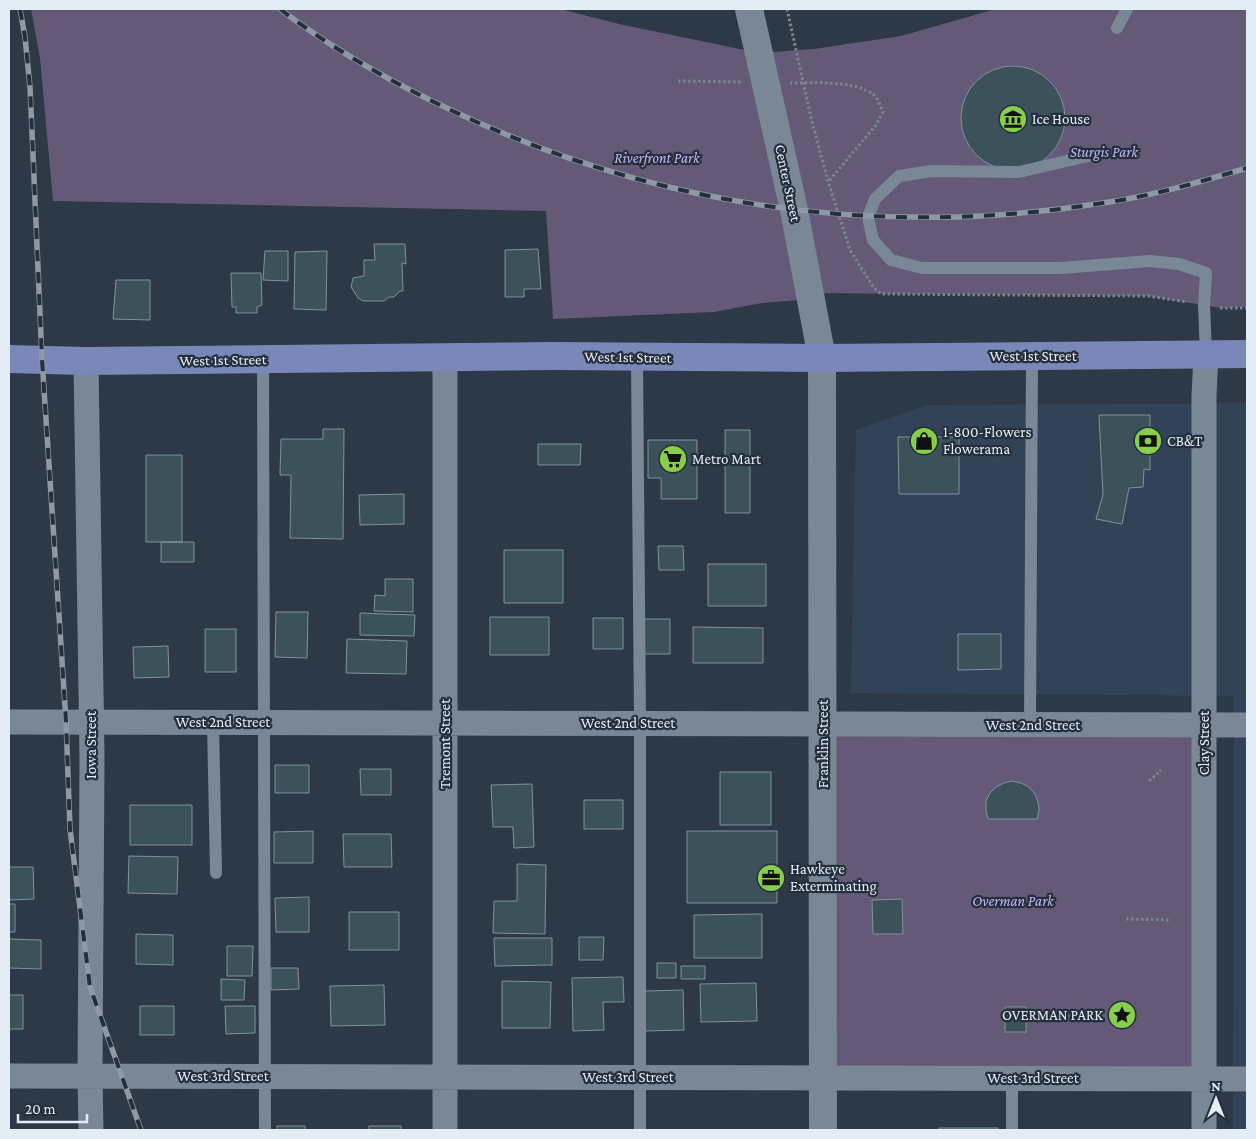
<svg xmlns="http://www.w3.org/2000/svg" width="1256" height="1139" font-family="'Crimson Pro',serif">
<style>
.built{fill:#334357}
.green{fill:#645a77}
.building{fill:#3d515b;stroke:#7d939e}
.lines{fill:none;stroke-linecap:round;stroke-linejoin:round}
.path{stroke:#7b8591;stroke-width:3;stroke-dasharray:2.5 2.5;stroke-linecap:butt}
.lane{stroke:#798797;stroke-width:12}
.street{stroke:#798797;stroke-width:25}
.secondary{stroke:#798797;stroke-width:28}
.primary{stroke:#7b87b9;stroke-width:28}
.rail-casing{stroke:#8f99a5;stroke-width:5.5}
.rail{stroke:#232f3c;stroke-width:4;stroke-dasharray:11;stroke-linecap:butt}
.labels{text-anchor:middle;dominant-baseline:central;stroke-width:4.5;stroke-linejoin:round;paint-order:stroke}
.poi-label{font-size:15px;fill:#e4ecf5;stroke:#232f3c;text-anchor:start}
.park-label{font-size:15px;font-style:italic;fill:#c8b2f3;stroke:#232f3c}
.street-label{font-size:15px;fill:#e4ecf5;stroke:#232f3c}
</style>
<rect width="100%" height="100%" fill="#2d3947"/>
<path class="built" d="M1247 403V1130H1233L1234 696 851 693 856 430 927 405Z"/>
<path class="green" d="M31 9H560L619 24 759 53 814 49 901 36 996 9H1247V307L1221 308 1148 296 811 293 812 299 762 303 714 312 553 319 546 211 53 201 40 58Z
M823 724 1204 725V1079L823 1078Z"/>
<path class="building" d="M961 118a52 52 0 1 1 104 0a52 52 0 1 1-104 0Z
M374 244H405L406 264 402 263 403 291H400L394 297H389L384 301H363L358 298 351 287 353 278 364 276V260H375Z
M538 249 541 289H524V297H505V250Z
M265 251H288V281L263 280Z
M327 251 326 310 294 309 295 252Z
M231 273H261L262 305 257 307V313H236V307H232Z
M116 280H150V320L113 319Z
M1099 415H1150V470L1144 469 1143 487 1129 488 1122 524 1096 519 1103 495Z
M323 429H344L343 539 290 538 291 475H280L281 439H323Z
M725 430H750V513H725Z
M898 437H959V494H899Z
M648 440H697V499H661V478H648Z
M538 444H581L580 465H538Z
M146 455H182V542H146Z
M404 494V524L360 525 359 495Z
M161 542H194V562H161Z
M658 546H683L684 570H659Z
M504 550H563V603H504Z
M708 564H766V606H708Z
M385 579H413V612L374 611 375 595 385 596Z
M276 612H308L307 658 275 657Z
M360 613 415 615 414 636 360 635Z
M490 617H549V655H490Z
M593 618H623V649H593Z
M644 619H670V654H644Z
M693 627 763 628V663H693Z
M205 629H236V672H205Z
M958 634H1001V669L958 670Z
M347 639 407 641 406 674 346 673Z
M168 646 169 677 134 678 133 647Z
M275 765H309V793H275Z
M360 769H391V795H361Z
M720 772H771V825H720Z
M1012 781 1021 783 1029 787 1035 794 1038 802 1039 810 1037 819H988L986 810V801L990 793 996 787 1004 783Z
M532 784 534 847 514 848 513 827H493L491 785Z
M584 800H623V829H584Z
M130 805H192V845H130Z
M313 831V863H274V832Z
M687 831H777V903H687Z
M343 834H391L392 867H344Z
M129 856 178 857 177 894 128 893Z
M517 864 546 865 545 934 493 933 494 901H517Z
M9 867H33L34 899 9 900Z
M309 897V932H276L275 898Z
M902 899 903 934H873L872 900Z
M9 904H15V932H9Z
M349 912H399V950H349Z
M762 914V958H694V915Z
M136 934 173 935V965L136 964Z
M579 937H604L603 960H579Z
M494 938H552V965L495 966Z
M9 939 41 940V969L9 968Z
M227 946H253L252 976H227Z
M657 963H676V978H657Z
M681 966H705V979H681Z
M271 968H298L299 989 271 990Z
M623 977 624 1002H603L604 1030 573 1031 572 978Z
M221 979 245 980 244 1000H221Z
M502 981 551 982 550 1028H502Z
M756 983 757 1021 701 1022 700 984Z
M384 985 385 1025 331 1026 330 986Z
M683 990 684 1030 645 1031V991Z
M9 995H23V1029H9Z
M140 1006H174V1035H140Z
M225 1006H255V1033L226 1034Z
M1005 1007H1026V1032H1005Z
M277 1126H305V1130H277Z
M369 1126H401V1130H369Z
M939 1128H998V1130H939Z"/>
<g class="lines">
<path class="path" d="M787 9 811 118 828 181 850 250 874 288 881 294 1148 296 1187 302
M678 81 741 82
M790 83C813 83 855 80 874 95 878 98 880 106 883 112L876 125 829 181
M1220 308H1247
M1149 781 1161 770
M1126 919 1170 920"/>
<path class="lane" d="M1117 28 1127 9
M1088 156 1019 172 932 171 899 176 875 199 868 217 873 240 891 260 922 268H1061L1150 261 1179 264 1206 273 1204 305 1206 355
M637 358 640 723V1130
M263 359 265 1130
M213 722 216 873
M1030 725 1032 357
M1012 1078V1130"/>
<path class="street" d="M445 357V1130
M86 361 92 759 90 1076 91 1130
M9 722 1247 725
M9 1076 1247 1079
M1204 1130V396L1206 355"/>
<path class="secondary" d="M749 9 794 210 822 358 823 1130"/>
<path class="primary" d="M9 359 86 361 554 356 822 358 1247 354"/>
<defs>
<path id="rail" d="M20 9 25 37 30 87 42 359 66 721 70 829 90 987 141 1130
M280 9C327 45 379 75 432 101 642 205 872 240 1103 203 1152 196 1200 182 1247 168"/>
</defs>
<use href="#rail" class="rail-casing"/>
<use href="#rail" class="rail"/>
</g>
<defs>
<symbol id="museum-disc" viewBox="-11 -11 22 22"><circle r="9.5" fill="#87cf4a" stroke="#232f3c"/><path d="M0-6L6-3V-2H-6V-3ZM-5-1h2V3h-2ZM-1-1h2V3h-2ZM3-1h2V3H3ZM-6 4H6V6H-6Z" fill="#111"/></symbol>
<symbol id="shop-disc" viewBox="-11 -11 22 22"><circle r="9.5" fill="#87cf4a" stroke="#232f3c"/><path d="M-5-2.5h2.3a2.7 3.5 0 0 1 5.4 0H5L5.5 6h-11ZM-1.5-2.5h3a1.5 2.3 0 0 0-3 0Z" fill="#111"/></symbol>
<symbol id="bank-disc" viewBox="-11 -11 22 22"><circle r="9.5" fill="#87cf4a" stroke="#232f3c"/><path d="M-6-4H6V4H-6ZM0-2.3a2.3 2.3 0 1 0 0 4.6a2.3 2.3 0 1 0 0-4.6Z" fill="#111"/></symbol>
<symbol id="supermarket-disc" viewBox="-11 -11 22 22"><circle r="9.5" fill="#87cf4a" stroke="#232f3c"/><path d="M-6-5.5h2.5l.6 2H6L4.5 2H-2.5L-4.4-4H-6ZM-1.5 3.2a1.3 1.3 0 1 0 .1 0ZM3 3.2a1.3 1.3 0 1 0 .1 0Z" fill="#111"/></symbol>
<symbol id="office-disc" viewBox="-11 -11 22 22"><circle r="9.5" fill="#87cf4a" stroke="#232f3c"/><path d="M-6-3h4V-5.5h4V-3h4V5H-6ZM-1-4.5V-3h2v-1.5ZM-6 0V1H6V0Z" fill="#111"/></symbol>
<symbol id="sight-disc" viewBox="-11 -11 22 22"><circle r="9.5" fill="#87cf4a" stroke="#232f3c"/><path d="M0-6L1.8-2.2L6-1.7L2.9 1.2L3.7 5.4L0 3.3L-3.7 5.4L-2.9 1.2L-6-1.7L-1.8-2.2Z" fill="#111"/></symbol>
</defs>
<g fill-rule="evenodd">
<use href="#museum-disc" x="997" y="103" width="32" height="32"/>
<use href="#shop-disc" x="908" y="425" width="32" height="32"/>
<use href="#bank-disc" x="1132" y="425" width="32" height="32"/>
<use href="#supermarket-disc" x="657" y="443" width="32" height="32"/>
<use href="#office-disc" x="755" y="862" width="32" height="32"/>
<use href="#sight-disc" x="1106" y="999" width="32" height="32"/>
</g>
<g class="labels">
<g class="poi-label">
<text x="1032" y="119">Ice House</text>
<text x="943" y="432">1-800-Flowers<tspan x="943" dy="17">Flowerama</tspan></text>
<text x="1167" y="441">CB&amp;T</text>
<text x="692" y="459">Metro Mart</text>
<text x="790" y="869">Hawkeye<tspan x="790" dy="17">Exterminating</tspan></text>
<text x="1103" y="1015" text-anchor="end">OVERMAN PARK</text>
</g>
<g class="park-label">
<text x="1104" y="152">Sturgis Park</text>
<text x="657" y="158">Riverfront Park</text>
<text x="1013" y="901">Overman Park</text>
</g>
<g class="street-label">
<text transform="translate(788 183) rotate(78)">Center Street</text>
<text x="1033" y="356">West 1st Street</text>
<text transform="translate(628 357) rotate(1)">West 1st Street</text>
<text transform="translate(223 360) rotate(-1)">West 1st Street</text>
<text x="223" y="722">West 2nd Street</text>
<text x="628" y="723">West 2nd Street</text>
<text x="1033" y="725">West 2nd Street</text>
<text transform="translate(1204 743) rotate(-90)">Clay Street</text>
<text transform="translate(445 744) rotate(-90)">Tremont Street</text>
<text transform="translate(823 744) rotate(-90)">Franklin Street</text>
<text transform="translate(91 745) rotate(-90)">Iowa Street</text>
<text x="223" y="1076">West 3rd Street</text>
<text x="628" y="1077">West 3rd Street</text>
<text x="1033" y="1078">West 3rd Street</text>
</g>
</g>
<rect width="1256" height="1139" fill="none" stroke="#e4ecf5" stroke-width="20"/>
<g transform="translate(1216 1099)" stroke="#232f3c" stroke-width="4" paint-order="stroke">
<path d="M0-4L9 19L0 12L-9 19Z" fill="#e4ecf5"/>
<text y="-8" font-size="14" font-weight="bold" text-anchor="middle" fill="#e4ecf5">N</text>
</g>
<path d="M18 1114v8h69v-8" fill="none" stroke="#e4ecf5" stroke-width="2.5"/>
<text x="25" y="1114" font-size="15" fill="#e4ecf5" stroke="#232f3c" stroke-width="4" paint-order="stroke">20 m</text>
</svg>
